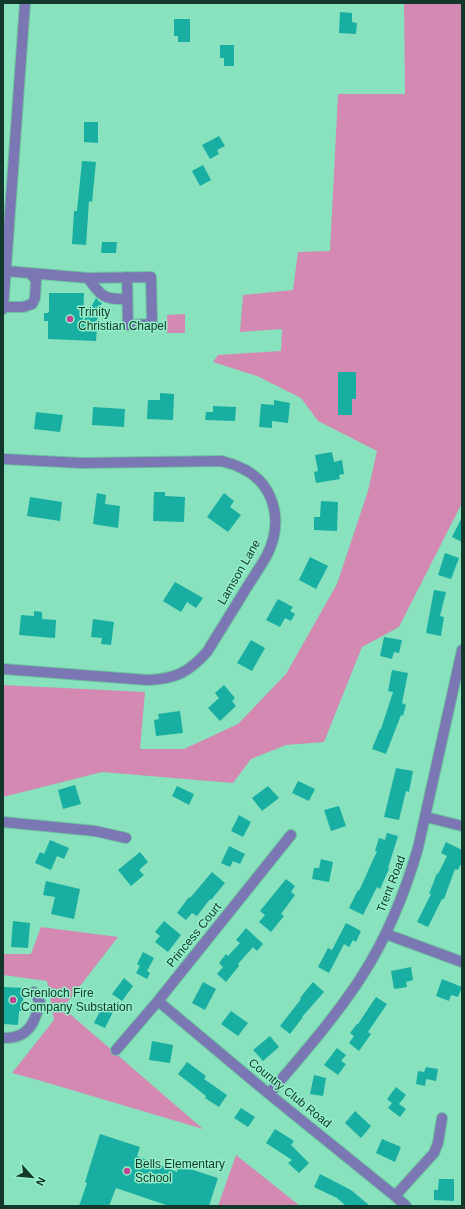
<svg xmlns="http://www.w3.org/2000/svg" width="465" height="1209" font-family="Arial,sans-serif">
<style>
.green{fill:#d489b3}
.building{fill:#19aea2}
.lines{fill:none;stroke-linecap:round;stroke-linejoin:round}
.minor-casing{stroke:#6fc0a0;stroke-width:12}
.minor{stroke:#7b77b4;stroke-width:10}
.poi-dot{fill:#c24492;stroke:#94efc9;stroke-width:1.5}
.labels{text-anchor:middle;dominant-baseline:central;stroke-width:3;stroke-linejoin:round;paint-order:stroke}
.poi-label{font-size:12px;fill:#11382a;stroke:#94efc9;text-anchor:start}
.street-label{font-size:12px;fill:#11382a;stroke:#94efc9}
</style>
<rect width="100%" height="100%" fill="#87e2bd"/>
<path class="green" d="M404 3H462V503L399 627 362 647 324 742 286 745 251 759 233 783 102 772 3 797V685L145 692 140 749H184L238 724 286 674 337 584 368 491 377 451 318 421 301 398 257 376 213 362 218 355 281 351 282 329 240 332 243 295 293 290 298 252 330 251 338 94H405Z
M185 314V333H167V315Z
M41 927 118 937 63 1008 203 1129 38 1080 12 1073 54 1020 47 981 3 975V954H31Z
M236 1155 300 1206H218Z"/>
<path class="building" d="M340 12 352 13V22L357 23 356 34 339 33Z
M174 19H190V42H178V36H174Z
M220 45H234V66H224V58H220Z
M84 122H98V143L84 142Z
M219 136 225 146 217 150 219 154 210 159 202 145Z
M82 161 96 162 92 202 89 201 86 245 72 244 74 211H77Z
M203 165 211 180 200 186 192 171Z
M102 242H117L116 253H101Z
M49 293H84L83 322 96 298 98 300V301L102 303 98 310 96 341 48 339V321H44V313H48L49 311Z
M338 372H356V399H352V415H338Z
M160 393 174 394 173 420 147 419 148 400H160Z
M274 400 290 403 288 423 272 421V428L259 427 261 404 274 405Z
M213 406 236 407 235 421 205 420 206 412H213Z
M93 407 125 409 124 427 92 425Z
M36 412 63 415 60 432 34 429Z
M332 452 334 462 342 460 344 474 339 475 340 479 316 483 314 472 318 471 315 455Z
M154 492H165V496L185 497 184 522 153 521Z
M97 493 106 495 105 504 120 506 118 528 93 524Z
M224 493 234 501 230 507 241 515 228 532 207 517Z
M30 497 62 502 60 521 27 516Z
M321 501 338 502 337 531 314 530V517H320Z
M462 517V542L452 537Z
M445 553 459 558 451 579 438 575Z
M310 557 328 566 316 589 299 580Z
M175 582 203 598 196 608 187 602 181 612 163 601Z
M434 590 446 592 440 616 444 617 441 636 426 633Z
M278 599 293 607 290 611 295 614 291 621 285 618 280 627 266 620Z
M34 611 42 612V619L56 620 55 638 19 635 21 615 34 616Z
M93 619 114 622 111 645 101 644 102 638 91 637Z
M384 637 402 640 399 653 394 652 392 659 380 656Z
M251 640 265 648 252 671 237 663Z
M392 670 408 673 402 703 406 705 403 716 401 715 386 754 372 749 380 729H381L393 692 388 691Z
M224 685 235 698 232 701 236 706 220 721 208 708 219 698 215 693Z
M180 711 183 733 156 736 154 720 159 719 158 714Z
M396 768 413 771 409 792 406 791 399 820 384 817Z
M298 781 315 789 309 801 292 793Z
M75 785 81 804 63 809 58 790Z
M177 786 194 794 189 805 172 796Z
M268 786 279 798 262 811 252 798Z
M339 806 346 826 331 831 324 810Z
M239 815 251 822 243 837 231 831Z
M387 833 398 836 388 868 389 869 380 889 377 887 363 915 349 908 358 890 359 891 377 851H375L379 838 385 840Z
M50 840 69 848 64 859 57 856 51 870 35 863 40 852 44 854Z
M446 842 462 850V862L458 870 455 869 444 899H442L428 927 417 922 431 894H429L437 873 438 874 447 856 441 853Z
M229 846 245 854 240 864 233 861 230 867 221 863Z
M140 852 148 862 139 870 144 875 131 886 118 870Z
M321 859 333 862 329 882 312 879 314 868H319Z
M212 872 225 883 211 900 210 899 197 916 192 913 186 920 177 913 189 897 190 898Z
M286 879 295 886 291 892 295 895 281 914 284 916 271 932 259 922 265 915 260 911Z
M46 881 80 889 74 919 51 914 55 897 43 895Z
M13 921 30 923 28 948 11 947Z
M164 921 181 935 168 952 155 942 160 936 155 932Z
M346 923 361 931 356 942 353 940 349 947 344 944 329 973 318 967 328 948 332 950Z
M246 928 263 944 257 951 253 947 238 964 239 966 226 982 217 974 223 967 219 963 226 954 228 956 240 943 236 940Z
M143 952 154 958 147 971 150 973 147 979 136 973 140 966 137 964Z
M411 967 413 980 406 982 407 987 394 989 391 971Z
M124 978 133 986 122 1001 112 994Z
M442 979 462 987 458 997 451 995 449 1001 436 996Z
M203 982 216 989 205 1010 192 1003Z
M313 982 324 992 302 1017H303L290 1034 280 1026 301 999 300 998Z
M3 987 24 988 22 1011H19L18 1025 3 1024Z
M376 997 387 1004 368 1032 371 1034 359 1051 349 1043 354 1036 350 1033 357 1024H358Z
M102 1007 113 1012 105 1028 94 1023Z
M231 1011 248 1023 238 1036 221 1024Z
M270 1036 279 1047 263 1061 253 1050Z
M152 1041 173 1045 170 1063 149 1060Z
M337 1048 346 1055 341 1061 346 1064 338 1075 324 1065Z
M187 1062 206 1076 204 1079 227 1095 219 1107 205 1098 206 1096 178 1074Z
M426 1067 438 1069 436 1081 426 1079 425 1086 416 1084 418 1071 424 1072Z
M314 1075 326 1078 323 1096 310 1094Z
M396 1087 406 1095 399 1104 406 1109 400 1117 388 1108 392 1103 387 1099Z
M241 1108 255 1117 248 1127 234 1118Z
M355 1111 371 1126 361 1138 345 1123Z
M275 1129 294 1141 291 1145 309 1163 299 1173 288 1163 292 1160 266 1143Z
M100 1134 140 1147 137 1156 177 1172 178 1167 186 1169 187 1168 218 1178 209 1206H169L116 1188 109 1206H79L87 1183 85 1182Z
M382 1139 401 1147 395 1162 376 1153Z
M320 1174 351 1190 370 1206H346L337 1198 314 1187Z
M439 1179H454V1201L434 1200V1190H438Z"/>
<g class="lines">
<defs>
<path id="minor" d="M6 271 88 278 151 277 152 324 128 325 127 277
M88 278C101 296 104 300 127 299
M3 307H23L32 304 35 298 36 280 30 273
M3 309 25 3
M3 459 82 463 222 461C227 463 233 464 237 466 275 481 284 521 267 555 260 568 251 580 244 592 232 612 219 632 207 652 188 673 175 679 147 680L3 669
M426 817 462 826
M3 822 95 831 126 838
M386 934 462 962
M158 1001 269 1094 395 1196 406 1206
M3 1038C28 1039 35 1023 40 1002L34 992
M116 1050 158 1001 291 835
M269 1094C301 1056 335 1018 362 976 387 937 405 893 418 848L462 650
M395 1196 434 1153 438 1143 442 1118"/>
</defs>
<use href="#minor" class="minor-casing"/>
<use href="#minor" class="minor"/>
</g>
<g class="poi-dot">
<circle cx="70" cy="319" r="4"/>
<circle cx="13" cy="1000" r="4"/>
<circle cx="127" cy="1171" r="4"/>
</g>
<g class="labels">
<g class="poi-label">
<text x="78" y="312">Trinity<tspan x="78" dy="14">Christian Chapel</tspan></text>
<text x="21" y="993">Grenloch Fire<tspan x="21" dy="14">Company Substation</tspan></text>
<text x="135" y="1164">Bells Elementary<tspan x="135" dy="14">School</tspan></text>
</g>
<g class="street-label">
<text transform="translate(239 572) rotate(-60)">Lamson Lane</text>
<text transform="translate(391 884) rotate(-69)">Trent Road</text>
<text transform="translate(194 935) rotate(-51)">Princess Court</text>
<text transform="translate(290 1093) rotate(39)">Country Club Road</text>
</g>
</g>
<rect width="465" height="1209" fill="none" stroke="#11382a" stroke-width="8"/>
<g transform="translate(32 1177) rotate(117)" stroke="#94efc9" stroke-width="3" paint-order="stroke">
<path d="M0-3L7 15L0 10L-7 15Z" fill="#11382a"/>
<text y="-6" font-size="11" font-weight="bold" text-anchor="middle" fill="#11382a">N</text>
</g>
</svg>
